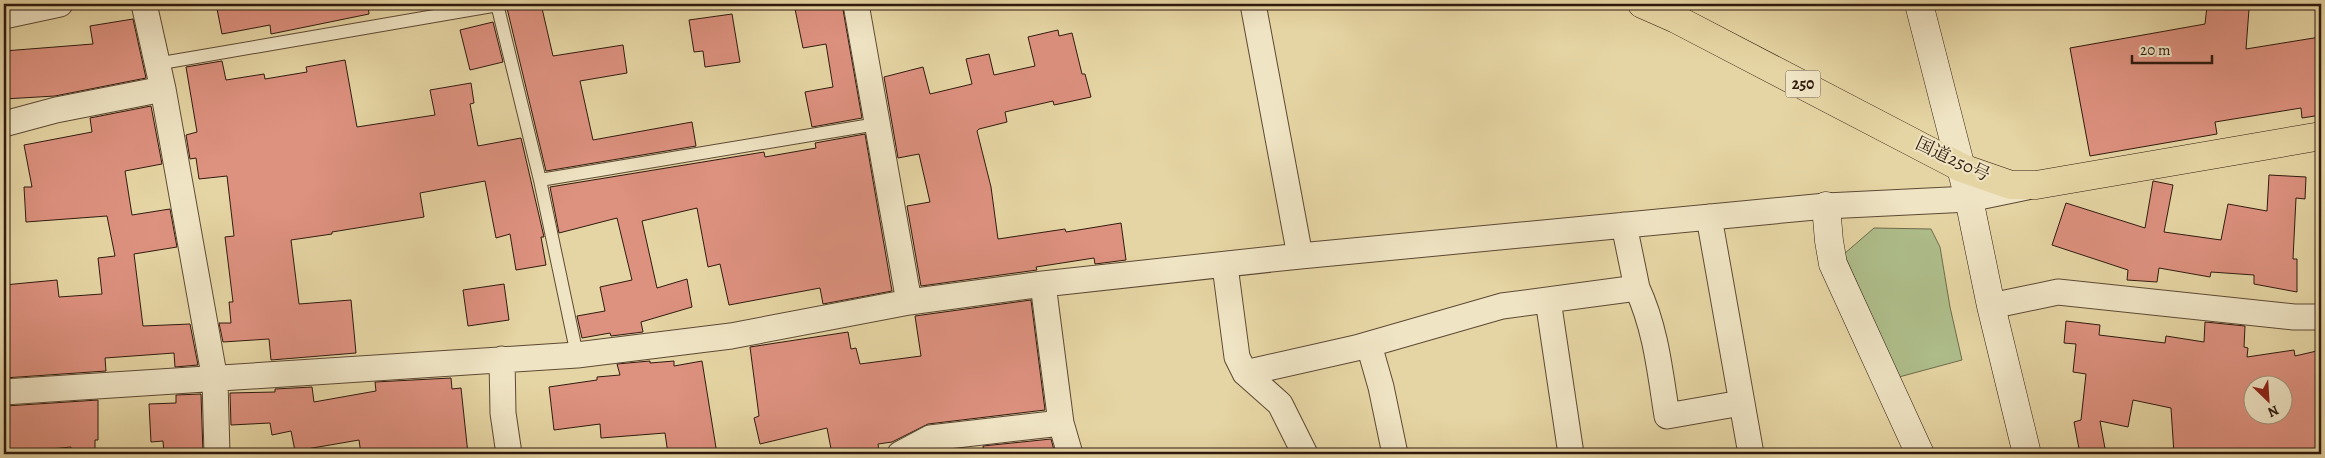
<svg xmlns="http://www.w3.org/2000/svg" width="2325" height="458" font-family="Alegreya,'Noto Serif JP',serif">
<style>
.green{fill:#aebe8b;stroke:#6e6c4c}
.building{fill:#dd917f;stroke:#2f1a0e;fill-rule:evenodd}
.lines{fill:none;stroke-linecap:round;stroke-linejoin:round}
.lane-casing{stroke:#5d4934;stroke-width:14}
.street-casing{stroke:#5d4934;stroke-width:27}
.secondary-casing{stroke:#2f1a0e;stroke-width:29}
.highway-casing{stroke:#2f1a0e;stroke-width:29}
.lane{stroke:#efe4c4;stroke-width:12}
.street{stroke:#efe4c4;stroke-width:25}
.secondary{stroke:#efe4c4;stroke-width:28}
.highway{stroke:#e6d5a4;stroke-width:28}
.labels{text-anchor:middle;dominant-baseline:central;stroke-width:4;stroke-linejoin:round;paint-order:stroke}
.shield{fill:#efe4c4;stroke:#695745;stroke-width:1}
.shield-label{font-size:16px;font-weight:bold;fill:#2f1a0e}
.street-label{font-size:18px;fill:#2f1a0e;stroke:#efe4c4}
</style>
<rect width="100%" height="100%" fill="#e6d5a4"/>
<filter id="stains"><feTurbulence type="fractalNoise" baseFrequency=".004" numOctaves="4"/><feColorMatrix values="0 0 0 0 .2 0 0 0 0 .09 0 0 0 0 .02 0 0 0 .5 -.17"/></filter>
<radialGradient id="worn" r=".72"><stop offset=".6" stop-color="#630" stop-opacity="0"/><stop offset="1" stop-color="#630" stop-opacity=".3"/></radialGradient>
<path class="green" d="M1874 228 1931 229 1940 247 1950 307 1962 360 1899 377 1844 254Z"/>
<path class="building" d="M216 4H368L369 14 271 34 270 25 222 34Z
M506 4H541L553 56 623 45 627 73 580 81 593 140 692 122 696 146 546 171Z
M794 4H842L862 118 812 127 805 92 833 87 826 44 803 48Z
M2207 6 2249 9 2246 49 2320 37 2321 115 2302 118 2301 108 2215 122 2217 134 2090 156 2070 48 2205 24Z
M732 14 740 62 705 67 703 51 694 52 689 20Z
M133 19 146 78 55 96 4 99V51L93 44 90 26Z
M493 22 503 62 470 70 460 30Z
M1058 30 1059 36 1072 33 1082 74H1085L1091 97 1054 105 1053 101 1005 112 1007 122 979 129 977 131 991 187 998 239 1065 229 1066 232 1121 223 1126 260 1095 264 1094 258 1036 267 1037 270 921 286 907 206 930 202 919 154 898 158 884 77 923 67 930 94 972 84 966 59 989 54 994 75 1035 66 1028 37Z
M345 60 357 127 435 115 430 90 471 83 474 103 470 104 478 146 521 138 544 237H541L546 265 516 270 510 234 496 238 485 181 420 193 424 217 332 232V234L291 240 299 304 351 300 356 353 271 360 269 339 223 342 219 323H231L229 302H233L225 237 234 236 227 176 199 179 196 158 190 159 186 135 197 132 186 67 222 61 226 80 264 74 265 79 307 72 306 67Z
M151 106 162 164 125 171 132 215 170 209 177 247 134 254 143 326 190 324 198 365 175 367 174 353 105 358 106 371 4 378V285L57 280 59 297 102 294 98 258 115 256 107 216 26 222 24 187H32L24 145 92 132 90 118Z
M865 134 892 291 823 304 820 288 729 305 720 264 708 267 697 208 642 221 657 288 687 279 692 307 641 322 643 332 611 336 610 333 582 338 577 316 605 311 600 287 632 280 617 218 559 233 550 187 764 152 765 157 816 148 815 143Z
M2269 175 2306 177 2305 199 2296 198 2293 259H2297V292L2254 284V275L2211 272 2210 277 2159 268 2157 282 2127 280 2128 270 2052 245 2066 203 2145 228 2153 181 2173 185 2164 232 2221 240 2228 204 2267 211Z
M504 284 509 320 468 326 463 290Z
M1031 300 1045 410 928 424 892 442 878 444 879 451 859 454H832L827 428 760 444 754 418 759 416 750 347 848 332 851 349 856 348 860 364 921 356 915 316Z
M2066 321 2100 325 2099 335 2165 343 2166 336 2204 342 2205 322 2245 326 2244 347 2248 348 2247 357 2294 350 2295 356 2321 350V454H2174L2171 408 2133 400 2128 427 2100 421 2106 454H2080L2074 422 2081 420 2086 374 2073 372 2076 344 2064 343ZM2252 386H2282V416H2252Z
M650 361V363L674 361V366L702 361 717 454H668L665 433 601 438 600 424 554 430 549 387 597 380V377L620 375 617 364Z
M451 378 452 389 461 388 468 454H361L359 440 295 451 291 431 272 435 270 423 231 425 230 393 275 392V389L312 387 314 402 376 391 375 382Z
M201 394 203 454H164L163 441 151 442 149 404 176 403V395Z
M98 400V440H95V454H71V447L10 453 6 406Z
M1051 439 1055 454H984L983 446Z"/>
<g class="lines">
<defs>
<path id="lane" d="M497 4 540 180 577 355
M156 64 498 5
M540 180 877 124"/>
<path id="street" d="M144 4 163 89 215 380 217 454
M856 4 909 302
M1253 4 1300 256
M4 16 60 4
M4 124 56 110 163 89
M1709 217 1751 454
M1225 266 1237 357 1245 373 1280 404 1305 454
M1043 284 1061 423 1070 454
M1637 288C1656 329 1660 372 1667 416L1741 403
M1548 300 1571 454
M1991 306 2058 292 2294 317H2321
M1369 345 1381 387 1395 454
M502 359 503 413 509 454
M1245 373 1356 348 1502 306 1637 288 1624 225
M4 392 577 355 731 336 909 302 1043 284 1300 256 1826 206 1969 199 2027 187
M900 454 930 438 1061 423"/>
<path id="secondary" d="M1919 4 1969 199 1991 306 2027 454
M1826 206 1829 241 1833 264 1920 454"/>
<path id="highway" d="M1642 4 1676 19 1962 168 2011 185H2036L2321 136"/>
</defs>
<use href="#lane" class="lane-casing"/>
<use href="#street" class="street-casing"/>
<use href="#secondary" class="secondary-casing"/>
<use href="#highway" class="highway-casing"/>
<use href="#lane" class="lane"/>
<use href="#street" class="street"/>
<use href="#secondary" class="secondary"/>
<use href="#highway" class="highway"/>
</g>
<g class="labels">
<rect class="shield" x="1785.5" y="70.5" width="35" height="27" rx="4"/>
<g class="shield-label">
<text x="1803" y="84">250</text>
</g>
<g class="street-label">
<text transform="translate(1953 159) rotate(25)">国道250号</text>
</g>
</g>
<rect width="2325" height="458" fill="none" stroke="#e6d5a4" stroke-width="20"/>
<rect x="5" y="5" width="2315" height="448" fill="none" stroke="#2f1a0e" stroke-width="2.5"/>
<rect x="10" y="10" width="2305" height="438" fill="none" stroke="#2f1a0e"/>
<g transform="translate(2268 400) rotate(155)"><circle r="24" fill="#efe4c4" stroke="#a2937b"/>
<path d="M0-4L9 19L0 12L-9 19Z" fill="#8f2418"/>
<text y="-8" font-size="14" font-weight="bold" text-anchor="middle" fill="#2f1a0e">N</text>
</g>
<path d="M2132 55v8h80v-8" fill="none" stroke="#2f1a0e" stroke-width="2.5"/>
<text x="2140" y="55" font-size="15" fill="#2f1a0e" stroke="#efe4c4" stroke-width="4" paint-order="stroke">20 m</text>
<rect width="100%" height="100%" filter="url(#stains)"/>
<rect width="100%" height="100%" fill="url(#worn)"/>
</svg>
